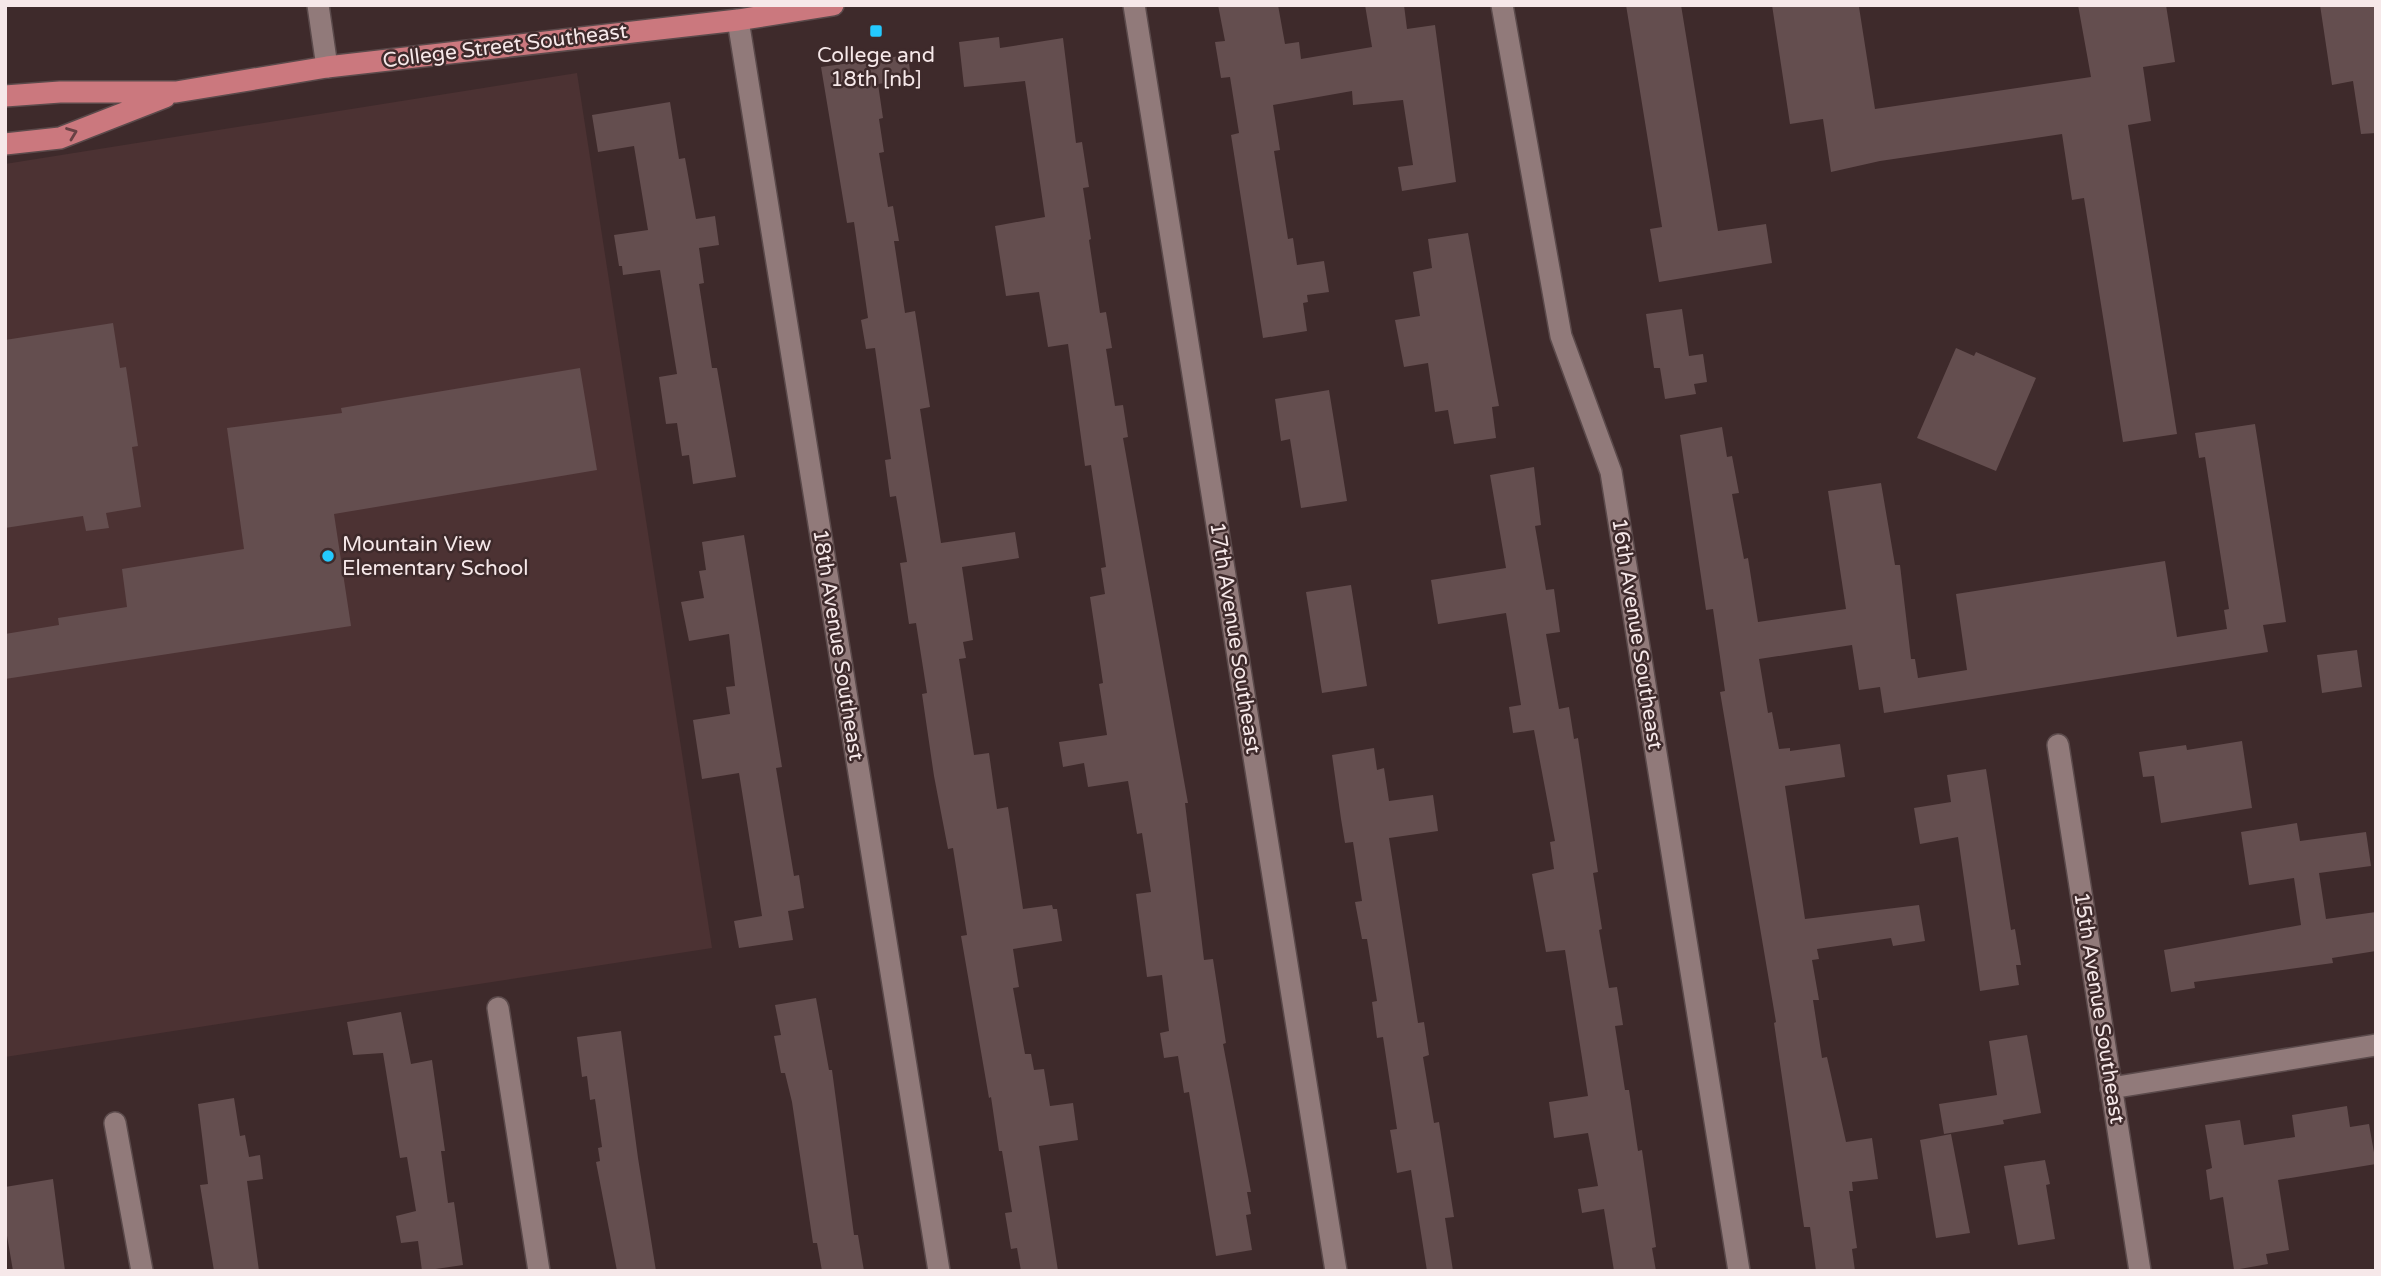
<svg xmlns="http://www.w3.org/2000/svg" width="2381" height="1276" font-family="'Varela Round',sans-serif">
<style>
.built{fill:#4c3233}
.building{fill:#644e4f}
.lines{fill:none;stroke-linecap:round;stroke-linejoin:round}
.minor-casing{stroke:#5b4a4b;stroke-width:24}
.major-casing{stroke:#5b4a4b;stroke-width:24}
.minor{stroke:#917a7a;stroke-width:21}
.major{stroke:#cb787e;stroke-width:21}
.oneway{stroke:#684144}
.poi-dot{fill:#24c9fe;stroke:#3e2a2b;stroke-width:2.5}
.labels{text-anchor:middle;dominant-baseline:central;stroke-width:5;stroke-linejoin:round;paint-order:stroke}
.street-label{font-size:21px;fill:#f6e8e9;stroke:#3e2a2b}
.poi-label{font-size:21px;fill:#f6e8e9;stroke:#3e2a2b}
</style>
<rect width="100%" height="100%" fill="#3e2a2b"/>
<path class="built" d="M577 73 712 948 5 1057V164Z"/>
<path class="building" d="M1218 5H1278L1285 44 1299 42 1301 59 1372 47 1365 5H1404L1407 29 1435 25 1456 182 1402 191 1398 167 1413 165 1403 100 1353 105 1352 91 1273 105 1280 150 1274 151 1288 239 1293 238 1297 265 1324 261 1329 292 1307 295 1308 302 1303 303 1307 331 1263 338 1231 135 1239 133 1230 77 1221 78 1215 42 1225 41Z
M1626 5H1681L1718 231 1766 224 1772 263 1659 282 1650 229 1662 227Z
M1772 5 1859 7 1875 109 2091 77 2078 5H2166L2175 62 2143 67 2151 121 2128 125 2177 434 2123 442 2084 198 2072 200 2062 134 1880 161 1831 172 1823 119 1790 124Z
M2320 5H2376V133L2361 134 2353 81 2332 85Z
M999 37 1000 48 1063 38 1076 143 1082 142 1089 187 1083 188 1091 239 1089 240 1100 313 1106 312 1112 348 1106 349 1115 406 1123 405 1128 437 1123 438 1188 803H1185L1204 960 1213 959 1226 1043 1223 1044 1251 1192H1247L1251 1214 1246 1215 1252 1250 1216 1256 1189 1092 1184 1093 1178 1056 1164 1058 1160 1033 1169 1031 1162 975 1147 977 1136 894 1151 892 1142 833 1137 834 1128 781 1088 787 1084 763 1063 767 1059 742 1107 735 1099 684 1103 683 1090 597 1105 594 1101 568 1106 567 1091 465 1085 466 1068 344 1048 347 1039 292 1006 296 995 226 1045 217 1025 81 964 87 959 42Z
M908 55 911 79 878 84 883 118 879 119 884 152 879 153 888 207 893 206 899 241H894L905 313 915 311 930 407 920 409 941 543 1015 532 1019 558 962 567 973 640 963 642 966 658 959 659 974 755 989 753 997 809 1008 807 1023 909 1052 905 1053 909H1057L1062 941 1013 949 1019 987 1013 988 1025 1054H1031L1034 1070 1044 1069 1050 1106 1073 1103 1078 1140 1039 1146 1058 1271H1021L1017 1248 1011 1249 1005 1213 1012 1212 1002 1151H999L991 1097 989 1098 961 936 967 935 953 848 948 849 934 776 922 694 927 693 916 623 909 624 900 563 907 562 896 496 890 497 885 460 891 459 875 348 866 349 861 320 868 318 854 222 847 223 821 67Z
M670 102 679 159 685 158 696 219 715 216 719 245 699 248 704 283 699 284 712 368H717L736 477 693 484 689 455 682 456 677 423 666 424 659 377 677 374 660 270 623 275 622 266H619L614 235 648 230 634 146 598 152 592 115Z
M1468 233 1499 406 1492 407 1496 438 1454 444 1448 410 1435 412 1428 363 1404 367 1395 320 1420 316 1413 272 1432 268 1428 239Z
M1682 309 1689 356 1703 354 1707 382 1694 384 1696 394 1665 399 1660 368H1654L1646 314Z
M113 323 120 368 126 367 138 446 132 447 141 507 106 513 109 528 86 531 83 516 5 528V340Z
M1956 348 1974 356 1976 352 2036 378 1996 471 1917 438Z
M580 368 597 470 334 514 351 626 5 679V634L59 625 58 618 127 607 122 569 244 549 227 428 342 413 341 408Z
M1329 390 1347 501 1301 508 1290 439 1281 441 1275 399Z
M2255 424 2286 622 2263 625 2268 652 1884 713 1880 687 1859 690 1852 645 1759 659 1768 713 1772 712 1779 749 1790 748V751L1840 744 1845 777 1785 786 1805 919 1919 905 1925 941 1893 946 1891 938 1817 949 1819 959 1812 960 1819 1000H1813L1822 1058 1827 1057 1846 1142 1872 1138 1878 1179 1852 1182 1853 1191H1849L1857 1248 1852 1249 1855 1271H1816L1810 1227H1804L1774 1023 1776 1022 1720 692 1725 691 1713 609 1706 610 1680 435 1722 427 1727 457 1732 456 1739 493 1732 494 1744 559 1748 558 1758 622 1846 609 1828 491 1881 483 1895 565H1900L1911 659H1915L1918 678 1967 670 1956 594 2165 561 2177 637 2227 629 2224 610 2229 609 2205 457 2199 458 2195 433Z
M1534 467 1541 525 1535 526 1546 590 1554 589 1560 632 1546 634 1559 709 1569 707 1574 739 1578 738 1598 872 1593 873 1602 929 1599 930 1609 988 1617 987 1623 1025 1615 1026 1625 1090H1629L1638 1151 1642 1150 1656 1247 1652 1248 1656 1271H1614L1604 1209 1582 1213 1578 1189 1598 1186 1588 1133 1554 1138 1549 1102 1588 1096 1565 950 1546 952 1532 874 1554 869 1550 842 1555 841 1534 730 1513 733 1509 707 1521 705 1506 613 1438 624 1431 580 1506 568 1490 475Z
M744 535 782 767 776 768 794 876 799 875 804 908 788 911 793 940 739 948 734 921 762 916 739 773 702 779 693 720 730 714 726 687 735 686 729 634 689 641 681 602 704 598 699 571 706 570 702 542Z
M1351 585 1367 686 1322 693 1306 592Z
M2357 650 2362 687 2322 693 2317 655Z
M2242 741 2252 808 2161 823 2154 776 2143 777 2139 752 2186 745 2187 750Z
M1374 748 1377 770 1384 768 1389 801 1433 795 1438 831 1389 838 1418 1023 1424 1022 1429 1055 1423 1057 1434 1123 1439 1122 1454 1217 1445 1218 1453 1271H1427L1411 1170 1397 1173 1390 1130 1397 1129 1383 1037 1377 1038 1372 1002 1377 1001 1367 939H1362L1355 902 1362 901 1353 842 1345 843 1341 819 1332 755Z
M1986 769 2011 930 2015 929 2021 965H2016L2019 985 1980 991 1958 837 1920 844 1914 808 1951 802 1947 775Z
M2297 823 2300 841 2366 832 2371 866 2319 873 2326 919 2376 912V951L2332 958 2333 963 2194 982 2195 988 2171 992 2164 950 2301 925 2294 878 2249 885 2241 832Z
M816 998 829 1070H832L854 1235H858L864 1271H822L817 1243H813L792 1102 785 1073H781L774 1036 781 1035 775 1005Z
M401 1012 411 1064 432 1060 445 1151H441L448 1203 454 1202 463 1265 422 1271 418 1241 401 1243 396 1216 416 1211 407 1157 400 1158 383 1053 353 1055 347 1022Z
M621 1031 638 1158 656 1271H617L596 1162 600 1161 598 1148 602 1147 595 1099 590 1100 587 1076 582 1077 577 1037Z
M2027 1035 2041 1113 2003 1120 2004 1124 1944 1134 1939 1104 1997 1095 1989 1041Z
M234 1098 240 1136 245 1135 249 1157 260 1155 263 1179 247 1181 259 1271H214L200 1185 208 1184 198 1104Z
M2347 1106 2350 1127 2369 1124 2376 1164 2278 1180 2289 1250 2266 1254 2268 1264 2234 1270 2223 1197 2210 1200 2206 1170 2212 1168 2205 1125 2240 1120 2244 1145 2295 1137 2292 1115Z
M1951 1134 1970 1233 1936 1238 1920 1140Z
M2045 1160 2050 1184 2046 1185 2055 1239 2018 1245 2004 1166Z
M53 1179 65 1271H13L5 1224V1187Z"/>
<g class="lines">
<defs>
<path id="minor" d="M318 5 327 67
M1134 5 1336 1271
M1502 5 1561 336 1611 472 1739 1271
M738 20 939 1271
M2058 745 2140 1271
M498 1008 539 1271
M2111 1088 2376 1045
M115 1123 142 1271"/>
<path id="major" d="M5 96 60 92H176L327 67 738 20 833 5
M5 144 60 138 165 97"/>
</defs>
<use href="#minor" class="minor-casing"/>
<use href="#major" class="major-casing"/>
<use href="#minor" class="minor"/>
<use href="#major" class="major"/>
</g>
<defs><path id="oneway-chevron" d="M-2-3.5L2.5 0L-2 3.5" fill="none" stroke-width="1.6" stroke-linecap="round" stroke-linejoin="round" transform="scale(1.75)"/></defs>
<use class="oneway" href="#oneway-chevron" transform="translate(72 133) rotate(-21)"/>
<g class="poi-dot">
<rect x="869" y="24" width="14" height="14" rx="3.5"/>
<circle cx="328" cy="556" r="7"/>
</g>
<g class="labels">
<g class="street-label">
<text transform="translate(505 46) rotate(-7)">College Street Southeast</text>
<text transform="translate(1637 634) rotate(81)">16th Avenue Southeast</text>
<text transform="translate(1235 638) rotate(81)">17th Avenue Southeast</text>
<text transform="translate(838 645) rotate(81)">18th Avenue Southeast</text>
<text transform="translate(2099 1008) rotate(81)">15th Avenue Southeast</text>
</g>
<g class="poi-label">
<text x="876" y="55">College and<tspan x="876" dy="24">18th [nb]</tspan></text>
<text x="342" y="544" text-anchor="start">Mountain View<tspan x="342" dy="24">Elementary School</tspan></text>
</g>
</g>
<rect width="2381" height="1276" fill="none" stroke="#f6e8e9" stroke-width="14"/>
</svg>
